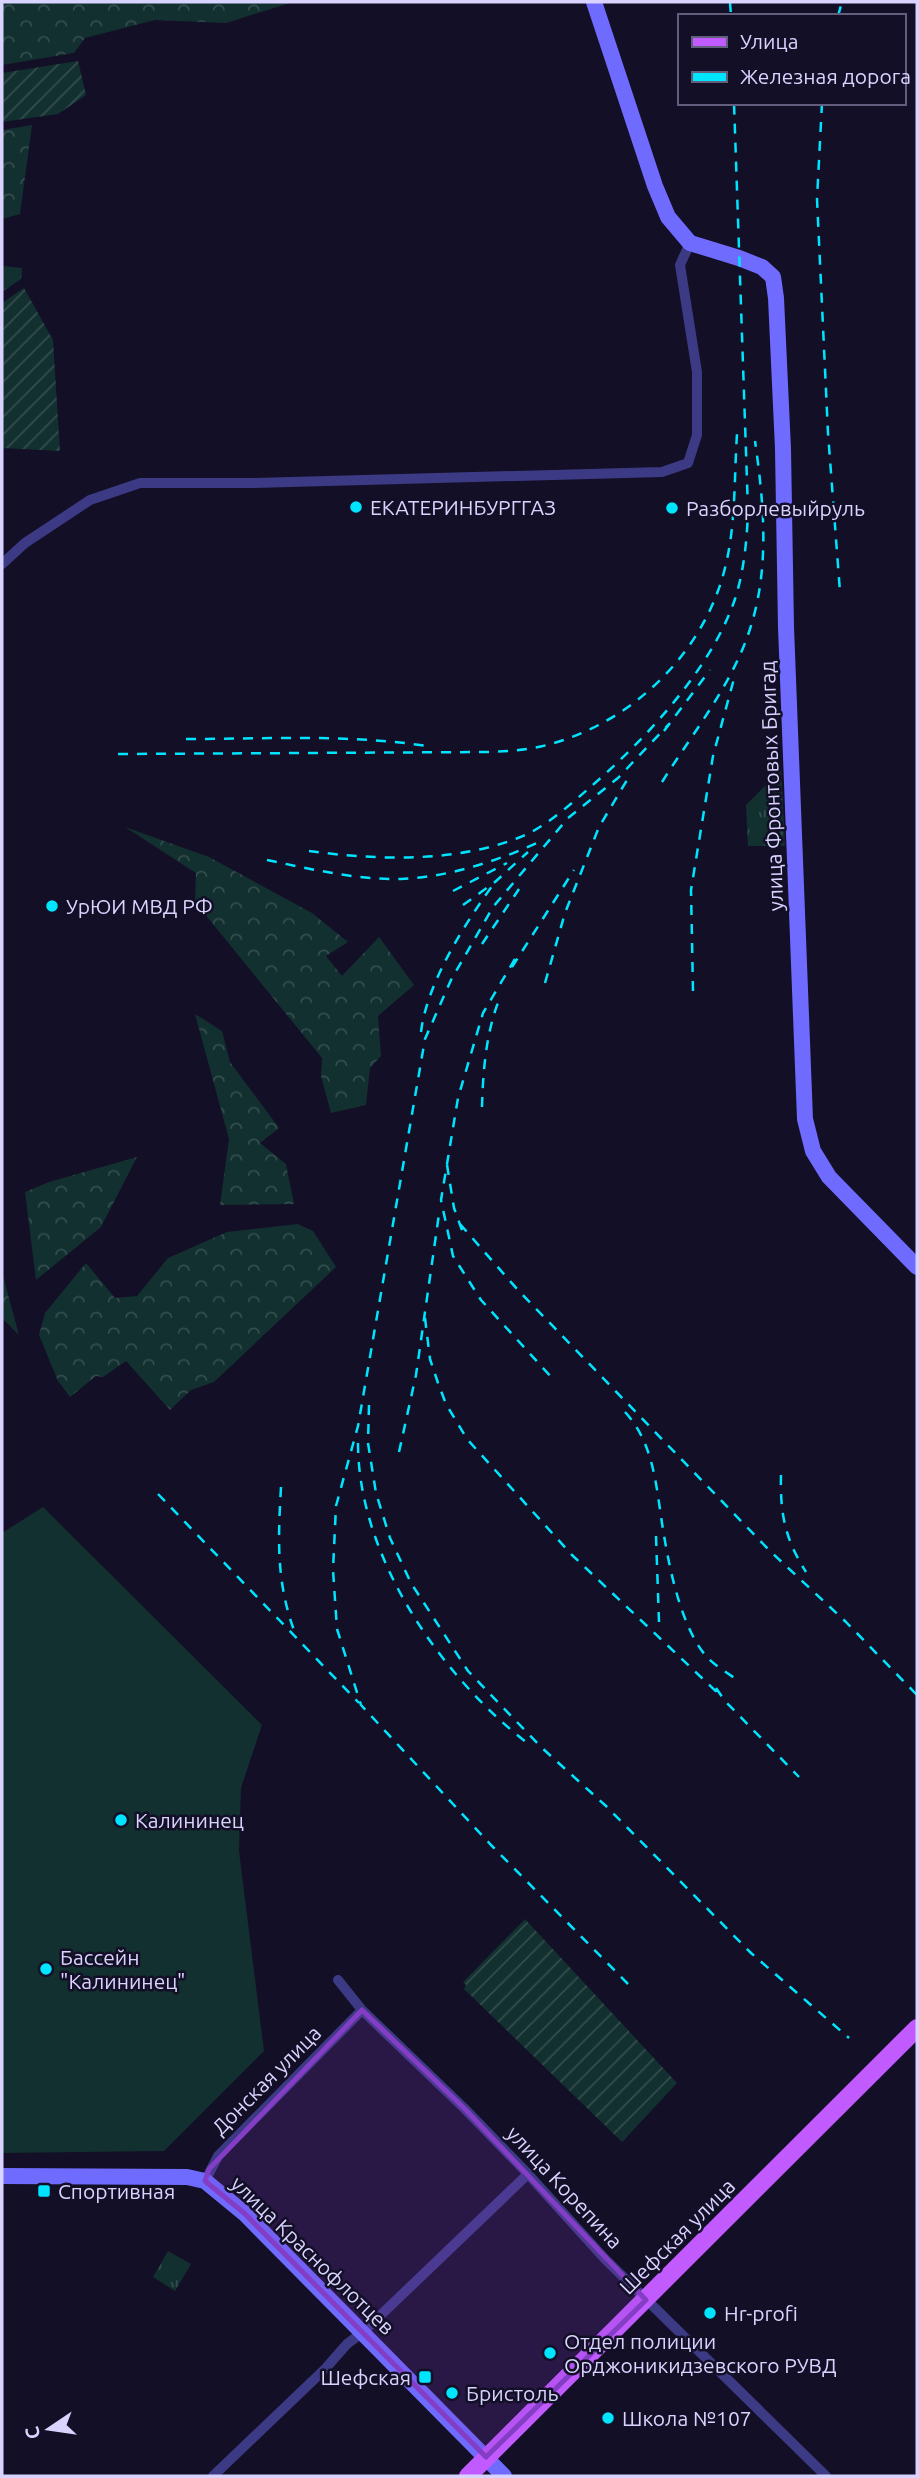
<svg xmlns="http://www.w3.org/2000/svg" width="919" height="2478" font-family="Ubuntu,sans-serif">
<style>
.grass{fill:url(#grass-tufts)}
.forest{fill:url(#forest-crowns)}
.garden{fill:url(#garden-furrows)}
.pitch{fill:#12302f}
.lines{fill:none;stroke-linecap:round;stroke-linejoin:round}
.street{stroke:#3d3a85;stroke-width:10}
.secondary{stroke:#6f6bff;stroke-width:16}
.primary{stroke:#c25bff;stroke-width:18}
.rail{stroke:#00e5ff;stroke-width:2.5;stroke-dasharray:10 9;stroke-linecap:butt}
.marked{fill:#843dc5;fill-opacity:0.2;stroke:#843dc5;stroke-width:5;stroke-linejoin:round}
.poi-dot{fill:#00e5ff;stroke:#130f26;stroke-width:2.5}
.labels{text-anchor:middle;dominant-baseline:central;stroke-width:5;stroke-linejoin:round;paint-order:stroke}
.poi-label{font-size:21px;fill:#d9d4ff;stroke:#130f26;text-anchor:start}
.street-label{font-size:21px;fill:#d9d4ff;stroke:#130f26}
</style>
<defs>
<pattern id="grass-tufts" width="24" height="20" patternUnits="userSpaceOnUse" patternTransform="scale(1.75)"><rect width="24" height="20" fill="#12302f"/><path d="M3 7l-1-3M5 7V3M7 7l1-3M15 17l-1-3M17 17v-4M19 17l1-3" fill="none" stroke="#344d4e"/></pattern>
<pattern id="forest-crowns" width="20" height="18" patternUnits="userSpaceOnUse" patternTransform="scale(1.75)"><rect width="20" height="18" fill="#12302f"/><path d="M2 6a3 3 0 1 1 6 0M12 15a3 3 0 1 1 6 0" fill="none" stroke="#344d4e"/></pattern>
<pattern id="garden-furrows" width="10" height="10" patternUnits="userSpaceOnUse" patternTransform="scale(1.75)"><rect width="10" height="10" fill="#12302f"/><path d="M-1 1l2-2M0 10L10 0M9 11l2-2" fill="none" stroke="#344d4e"/></pattern>
</defs>
<rect width="100%" height="100%" fill="#130f26"/>
<path class="grass" d="M781 770 785 846H748L746 805Z
M168 2251 191 2264 175 2291 153 2277Z"/>
<path class="forest" d="M2 2H293L226 23 155 20 85 38 74 53 2 65Z
M32 125 20 214 2 219V130Z
M2 266 22 268 21 279 2 292Z
M125 827 209 857 312 913 348 942 326 956 342 976 379 937 414 985 378 1016 381 1056 370 1068 366 1105 331 1113 321 1076 322 1058 195 902 196 873Z
M195 1014 222 1031 230 1062 279 1128 260 1143 286 1164 294 1204 220 1205 229 1139Z
M137 1157 101 1227 36 1280 25 1192 49 1182Z
M298 1224 313 1231 336 1267 214 1382 191 1390 170 1410 126 1361 103 1377 96 1376 70 1397 58 1381 39 1335 45 1313 86 1263 115 1298 137 1296 168 1258 227 1232Z
M2 1272 19 1335 2 1318Z"/>
<path class="garden" d="M78 61 86 95 58 114 2 122V73Z
M24 288 53 340 60 451 2 448V303Z
M525 1919 677 2083 622 2142 464 1989 466 1985 463 1982Z"/>
<path class="pitch" d="M43 1507 262 1725 241 1788 239 1851 264 2051 164 2151 2 2153V1533Z"/>
<g class="lines">
<path class="street" d="M2 564 25 543 90 500 140 483H253L662 472 688 463 697 435V372L680 265 690 243
M338 1980 362 2010 464 2108 528 2174 605 2259 826 2476
M205 2181 218 2156 362 2010
M213 2476 325 2369 347 2344 363 2332 528 2174"/>
<path class="secondary" d="M594 2 655 186 668 217 690 243 739 258 762 267 773 277 776 298 783 449 786 627 805 1119 813 1151 829 1177 917 1267
M2 2176 187 2177 205 2181 244 2213 504 2476"/>
<path class="primary" d="M468 2476 917 2028"/>
<path class="rail" d="M730 2 731 16
M838 16 842 2
M822 103 817 199 828 433 840 592
M664 731 710 670
M186 739C267 739 347 734 427 746
M118 754 489 752C509 751 528 750 547 745 632 723 704 653 725 568 736 525 734 479 737 434
M662 782C689 739 723 696 743 648 771 581 765 511 755 441
M309 851C375 860 454 863 518 838 544 828 566 808 587 790 643 742 711 670 735 599 744 571 747 540 748 510L734 103
M267 860C311 869 356 880 401 879 449 877 498 861 541 841
M453 891 507 863
M463 905 495 882 528 852
M482 944 519 889
M515 959 483 1013 458 1098 441 1200 453 1256 481 1300 553 1379
M512 967 574 870
M545 983 565 913 599 827 630 775
M693 991 691 890 713 756 735 675
M421 1032C427 982 466 922 495 882
M482 1107C483 1071 486 1033 499 1000
M447 1165 454 1208 463 1233
M460 1224 517 1289 770 1551 846 1622 917 1695
M425 1318 430 1359 438 1383 446 1404 467 1439 572 1555 722 1697
M369 1405 368 1443 376 1493 390 1538 411 1583 468 1671 541 1747 606 1806 751 1953 849 2038
M625 1412C653 1442 656 1484 662 1523 668 1562 680 1626 706 1656 714 1665 726 1672 736 1679
M358 1443C358 1556 440 1675 526 1742
M399 1452 416 1375 439 1214
M781 1475C780 1514 785 1539 806 1572
M281 1487C278 1540 276 1582 295 1633
M158 1494 359 1703
M656 1536 659 1622
M716 1688 725 1701 799 1777
M628 1984 491 1845 361 1705 337 1629 333 1570 336 1506 358 1426 425 1039 451 980 493 907 568 818 618 778 669 724"/>
</g>
<path class="marked" d="M362 2010 464 2108 646 2300 486 2457 244 2213 205 2181 209 2169Z"/>
<g class="poi-dot">
<circle cx="356" cy="507" r="7"/>
<circle cx="672" cy="508" r="7"/>
<circle cx="52" cy="906" r="7"/>
<circle cx="121" cy="1820" r="7"/>
<circle cx="46" cy="1969" r="7"/>
<rect x="37" y="2184" width="14" height="14" rx="3.5"/>
<circle cx="710" cy="2313" r="7"/>
<circle cx="550" cy="2353" r="7"/>
<rect x="418" y="2370" width="14" height="14" rx="3.5"/>
<circle cx="452" cy="2393" r="7"/>
<circle cx="608" cy="2418" r="7"/>
</g>
<g class="labels">
<g class="poi-label">
<text x="370" y="507">ЕКАТЕРИНБУРГГАЗ</text>
<text x="686" y="508">Разборлевыйруль</text>
<text x="66" y="906">УрЮИ МВД РФ</text>
<text x="135" y="1820">Калининец</text>
<text x="60" y="1957">Бассейн<tspan x="60" dy="24">"Калининец"</tspan></text>
<text x="58" y="2191">Спортивная</text>
<text x="724" y="2313">Hr-profi</text>
<text x="564" y="2341">Отдел полиции<tspan x="564" dy="24">Орджоникидзевского РУВД</tspan></text>
<text x="411" y="2377" text-anchor="end">Шефская</text>
<text x="466" y="2393">Бристоль</text>
<text x="622" y="2418">Школа №107</text>
</g>
<g class="street-label">
<text transform="translate(771 786) rotate(-92)">улица Фронтовых Бригад</text>
<text transform="translate(266 2080) rotate(-45)">Донская улица</text>
<text transform="translate(565 2187) rotate(47)">улица Корепина</text>
<text transform="translate(677 2236) rotate(-45)">Шефская улица</text>
<text transform="translate(313 2255) rotate(44)">улица Краснофлотцев</text>
</g>
</g>
<rect width="919" height="2478" fill="none" stroke="#d9d4ff" stroke-width="7"/>
<rect x="678" y="14" width="228" height="91" fill="#130f26" stroke="#625e7d" stroke-width="2"/>
<rect x="692" y="37" width="35" height="10" fill="#c25bff" stroke="#625e7d" stroke-width="2"/>
<text x="740" y="49" font-size="21" fill="#d9d4ff">Улица</text>
<rect x="692" y="72" width="35" height="10" fill="#00e5ff" stroke="#625e7d" stroke-width="2"/>
<text x="740" y="84" font-size="21" fill="#d9d4ff">Железная дорога</text>
<g transform="translate(49 2429) rotate(257)" stroke="#130f26" stroke-width="5" paint-order="stroke">
<path d="M0-5L12 26L0 18L-12 26Z" fill="#d9d4ff"/>
<text y="-10" font-size="19" font-weight="bold" text-anchor="middle" fill="#d9d4ff">С</text>
</g>
</svg>
